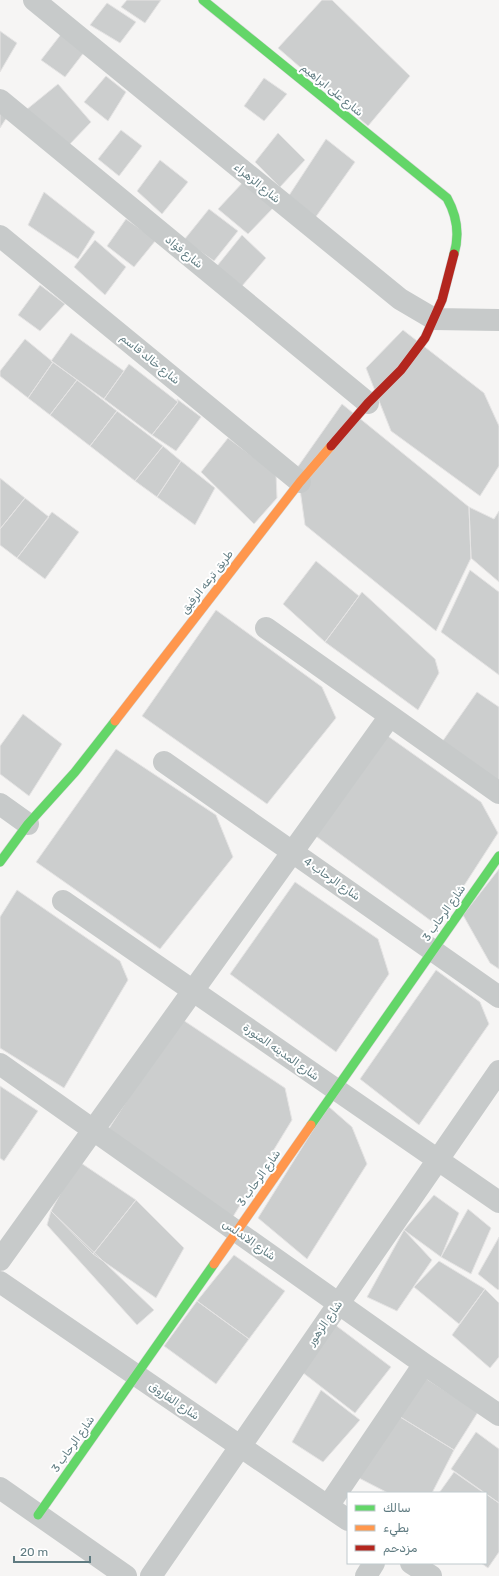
<svg xmlns="http://www.w3.org/2000/svg" width="499" height="1576" font-family="Rubik,Vazirmatn,sans-serif">
<style>
.building{fill:#cccece;stroke:#e5e4e4}
.lines{fill:none;stroke-linecap:round;stroke-linejoin:round}
.fast-casing{stroke:#d1d2d2;stroke-width:10}
.slow-casing{stroke:#d1d2d2;stroke-width:10}
.jam-casing{stroke:#d1d2d2;stroke-width:10}
.street{stroke:#c7caca;stroke-width:22}
.fast{stroke:#63d668;stroke-width:9}
.slow{stroke:#ff974d;stroke-width:9}
.jam{stroke:#b3261e;stroke-width:9}
.labels{text-anchor:middle;dominant-baseline:central;stroke-width:4;stroke-linejoin:round;paint-order:stroke}
.street-label{font-size:11px;fill:#5f7b81;stroke:#fff}
</style>
<rect width="100%" height="100%" fill="#f6f5f4"/>
<path class="building" d="M127 0H161L145 23 121 7Z
M322 0H332L410 76 368 126 278 48Z
M107 3 136 22 120 43 90 25Z
M0 31 17 43 0 72Z
M62 33 85 51 65 77 41 60Z
M106 76 126 92 108 121 84 102Z
M264 78 287 94 264 121 244 106Z
M58 84 91 122 68 146 26 110Z
M0 107 9 114 0 128Z
M121 130 142 146 119 176 98 159Z
M278 133 305 160 280 187 255 162Z
M326 139 355 162 315 218 288 197Z
M160 160 188 182 162 214 137 191Z
M245 180 276 205 248 234 218 209Z
M44 192 95 232 78 259 28 225Z
M209 209 238 231 214 261 184 240Z
M126 219 156 240 134 267 107 246Z
M242 235 266 258 242 286 217 266Z
M95 240 126 267 105 295 74 267Z
M40 285 65 304 40 331 18 315Z
M403 330 484 393 499 426V466L480 496 391 431 366 368Z
M71 333 124 371 104 399 51 361Z
M25 339 53 362 28 398 0 376V371Z
M53 362 77 380 50 415 28 398Z
M129 364 178 402 152 435 104 399Z
M77 380 117 411 90 446 50 415Z
M177 399 201 417 176 451 152 435 178 402Z
M342 404 469 507 471 558 436 631 305 525 297 468Z
M117 411 163 446 135 481 90 446Z
M228 438 276 474 277 498 254 524 201 472Z
M163 446 181 461 157 497 135 481Z
M181 461 215 488 195 525 157 497Z
M0 478 25 498 0 529Z
M25 498 49 517 17 558 0 545V529Z
M469 507 494 519 499 511V582L471 558Z
M52 512 79 532 45 579 17 558Z
M316 561 359 596 325 642 283 604Z
M470 570 499 592V675L441 632Z
M362 592 435 659 439 673 418 710 325 642Z
M216 610 322 687 336 718 267 804 142 716Z
M477 692 499 707V782L442 742Z
M23 714 62 744 29 796 0 774V746Z
M385 734 481 802 498 833 438 926 313 834Z
M116 749 216 815 233 857 160 949 36 862Z
M499 869V969L490 963 463 915Z
M295 882 378 939 389 974 336 1052 230 974Z
M17 890 120 961 128 980 64 1088 0 1048V917Z
M436 970 480 1002 489 1024 419 1125 360 1079Z
M180 1018 285 1088 292 1120 231 1220 108 1130Z
M0 1086 38 1111 4 1161 0 1158Z
M328 1106 352 1127 367 1164 307 1259 258 1218Z
M78 1161 136 1200 93 1254 51 1211Z
M434 1195 459 1213 441 1257 404 1230Z
M136 1200 184 1248 156 1298 93 1254Z
M468 1209 491 1228 471 1274 441 1257Z
M51 1211 154 1310 137 1325 47 1225Z
M404 1230 432 1260 397 1311 367 1297Z
M499 1237V1289L498 1290 478 1274Z
M234 1255 285 1291 249 1339 197 1301Z
M439 1261 485 1289 459 1324 414 1287Z
M485 1289 499 1303V1357L490 1368 452 1335Z
M197 1301 249 1339 216 1384 164 1346Z
M334 1324 391 1367 355 1413 302 1372Z
M422 1376 478 1412 454 1450 397 1415Z
M321 1390 360 1420 323 1462 292 1442Z
M397 1415 454 1450 432 1493H388L357 1477Z
M476 1432 499 1449V1503L451 1469Z
M454 1472 484 1493H439Z
M486 1494 499 1503V1552L488 1568 481 1563H486Z"/>
<g class="lines">
<defs>
<path id="fast" d="M203 0 447 198C457 216 460 234 454 254
M0 862 28 824 75 772 115 721
M311 1125 499 856
M38 1515 214 1264"/>
<path id="slow" d="M115 721 300 482 331 446
M214 1264 311 1125"/>
<path id="jam" d="M331 446 368 403 401 370 425 338 442 300 454 254"/>
</defs>
<use href="#fast" class="fast-casing"/>
<use href="#slow" class="slow-casing"/>
<use href="#jam" class="jam-casing"/>
<path class="street" d="M34 0 400 299 434 319 499 320
M0 100 368 403
M0 236 300 482
M266 628 499 793
M164 762 499 997
M0 804 28 824
M63 901 499 1202
M0 1064 424 1364 499 1415
M0 1260 390 716
M0 1282 348 1520
M0 1488 126 1576
M328 1506 424 1364
M411 1563 431 1576
M151 1576 499 1071
M366 1576 374 1563"/>
<use href="#fast" class="fast"/>
<use href="#slow" class="slow"/>
<use href="#jam" class="jam"/>
</g>
<g class="labels">
<g class="street-label">
<text transform="translate(332 90) rotate(39)">شارع على ابراهيم</text>
<text transform="translate(257 183) rotate(39)">شارع الزهراء</text>
<text transform="translate(184 252) rotate(39)">شارع فؤاد</text>
<text transform="translate(150 359) rotate(39)">شارع خالد قاسم</text>
<text transform="translate(207 582) rotate(-52)">طريق ترعه الرفيق</text>
<text transform="translate(332 879) rotate(35)">شارع الرحاب 4</text>
<text transform="translate(444 913) rotate(-55)">شارع الرحاب 3</text>
<text transform="translate(281 1052) rotate(35)">شارع المدينه المنورة</text>
<text transform="translate(259 1178) rotate(-55)">شارع الرحاب 3</text>
<text transform="translate(249 1240) rotate(35)">شارع الاندلس</text>
<text transform="translate(325 1323) rotate(-55)">شارع الزهور</text>
<text transform="translate(174 1401) rotate(34)">شارع الفاروق</text>
<text transform="translate(73 1444) rotate(-55)">شارع الرحاب 3</text>
</g>
</g>
<rect x="347" y="1492" width="140" height="72" fill="#ffffff" stroke="#bfcacd"/>
<rect x="355" y="1505" width="20" height="6" fill="#63d668" stroke="#bfcacd"/>
<text x="383" y="1512" font-size="12" fill="#5f7b81">سالك</text>
<rect x="355" y="1525" width="20" height="6" fill="#ff974d" stroke="#bfcacd"/>
<text x="383" y="1532" font-size="12" fill="#5f7b81">بطيء</text>
<rect x="355" y="1545" width="20" height="6" fill="#b3261e" stroke="#bfcacd"/>
<text x="383" y="1552" font-size="12" fill="#5f7b81">مزدحم</text>
<path d="M14 1556v6h76v-6" fill="none" stroke="#5f7b81" stroke-width="2"/>
<text x="20" y="1556" font-size="12" fill="#5f7b81" stroke="#ffffff" stroke-width="3" paint-order="stroke">20 m</text>
</svg>
